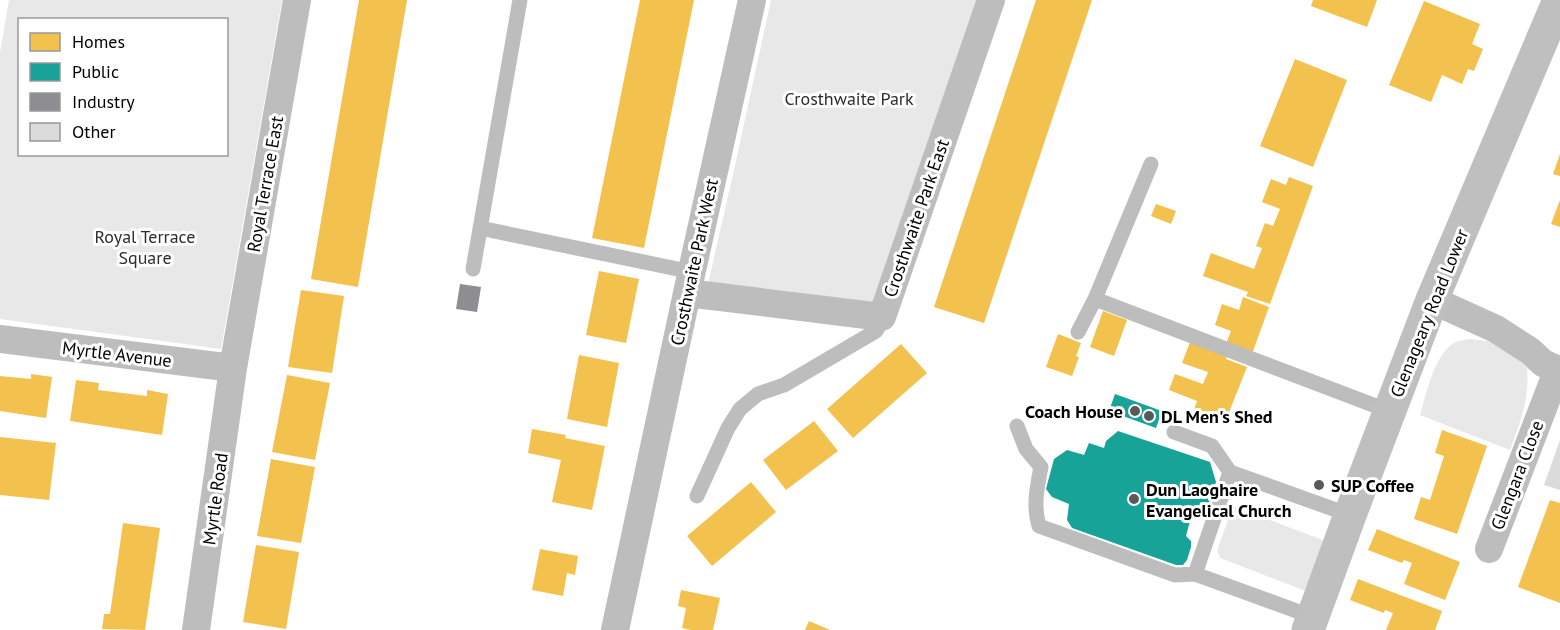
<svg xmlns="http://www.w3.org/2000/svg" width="1560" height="630" font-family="'PT Sans',sans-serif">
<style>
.green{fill:#e8e8e8;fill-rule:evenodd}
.homes{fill:#f2c14e}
.public{fill:#17a398}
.industry{fill:#8d8d92}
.building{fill:#dbdbdb}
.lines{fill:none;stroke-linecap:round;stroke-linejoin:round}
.service{stroke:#bdbdbd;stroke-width:15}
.minor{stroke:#bdbdbd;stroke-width:28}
.secondary{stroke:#bfbfbf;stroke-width:33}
.poi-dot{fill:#595959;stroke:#fff;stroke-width:2}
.labels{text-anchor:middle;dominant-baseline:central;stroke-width:6;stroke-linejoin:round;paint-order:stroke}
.park-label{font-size:18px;fill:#2c2c2c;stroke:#fff}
.street-label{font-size:18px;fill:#000;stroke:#fff}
.poi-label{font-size:18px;font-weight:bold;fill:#000;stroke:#fff;text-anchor:start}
</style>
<rect width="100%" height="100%" fill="#fff"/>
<path class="green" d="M9 0H282L221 349 0 319V53ZM20 20H226V154H20Z
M771 0H982L876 309 708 284 734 170Z
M1470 339 1494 342 1519 360 1527 368C1530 397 1520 424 1510 450L1420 415C1426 395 1435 351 1456 342 1460 340 1466 340 1470 339Z
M1233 506 1333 544 1314 594 1220 558 1218 553V548Z"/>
<path class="homes" d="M359 0H407L358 287 311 279Z
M640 0H694L644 248 592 238Z
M1036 0H1092L984 323 934 307Z
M1313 0H1377L1367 27 1311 6Z
M1424 1 1480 24 1472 44 1483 49 1474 71 1468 69 1462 84 1442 75 1431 102 1389 85Z
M1295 59 1347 80 1313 167 1260 146Z
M1560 154V176L1553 174Z
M1289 177 1313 186 1270 304 1246 296 1248 292 1203 276 1211 253 1254 269 1262 248 1256 246 1265 223 1273 226 1280 209 1262 202 1271 179 1286 185Z
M1560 200V227L1551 224Z
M1156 204 1176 211 1171 224 1151 216Z
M599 271 639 279 626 343 586 335Z
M301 290 344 296 332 373 288 367Z
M1243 297 1269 307 1252 354 1226 344 1231 331 1215 325 1222 304 1239 310Z
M1103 311 1127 320 1114 356 1090 347Z
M1058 334 1081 343 1076 356 1079 357 1072 376 1046 367Z
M1190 342 1227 355 1226 359 1247 367 1224 425 1193 413 1197 401 1169 390 1175 374 1203 384 1208 372 1182 363Z
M901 344 927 373 853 438 827 409Z
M579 355 619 363 607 427 567 419Z
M31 374 52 377 46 418 0 411V376L31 379Z
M287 375 330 383 315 460 272 452Z
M76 380 99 383 98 390 147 396V390L168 394 162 435 70 421Z
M814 421 838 451 786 490 763 460Z
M532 429 566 435 565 438 605 446 592 510 552 502 561 460 528 453Z
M1442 430 1487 446 1457 534 1414 519 1421 497 1430 500 1444 456 1435 453Z
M0 437 56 443 49 500 0 495Z
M271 459 315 467 301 543 257 536Z
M751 482 776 512 712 566 687 536Z
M1550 500 1560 503V603L1518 587Z
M123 523 160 528 145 630 102 629 104 614H110Z
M1377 529 1460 562 1445 600 1404 584 1412 563 1404 560 1402 563 1368 550Z
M256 545 299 552 286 629 243 622Z
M540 549 578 556 575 575 567 573 563 596 532 590Z
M1358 579 1442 611 1435 630H1386L1393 613 1385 610 1384 613 1350 600Z
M681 590 720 598 713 630H691L682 628 686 608 678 606Z
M809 621 830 630H805Z"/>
<path class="public" d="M1115 394 1162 411 1156 428 1109 411Z
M1118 431 1210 462 1216 482 1210 501 1190 521 1186 536 1191 541V547L1187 560 1183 565H1176L1072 528 1067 520 1069 504 1052 497 1046 489 1054 459 1067 450 1084 455 1089 443 1104 448 1106 441Z"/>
<path class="industry" d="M460 284 481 287 477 312 456 309Z"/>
<path class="building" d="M1560 440V490L1544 485Z"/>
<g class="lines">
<path class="service" d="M480 228 692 272
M473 269 520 0
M1095 299 1389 411
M1078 332 1095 299 1151 164
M1017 426 1026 449 1041 467C1037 487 1033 506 1039 526L1175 575 1195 574
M1174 432 1212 446 1230 472
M697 496 728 428 740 409 758 394 784 385 876 331 879 326 882 317
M1313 617 1195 574 1230 472 1350 515"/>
<path class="minor" d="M687 293 882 317 991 0
M1432 300 1496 329 1530 351 1543 363 1560 371
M0 339 233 368
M1489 549 1558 369
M196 630 233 368 297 0
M615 630 687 293 752 0"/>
<path class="secondary" d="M1308 630 1350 515 1432 300 1559 0"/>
</g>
<g class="poi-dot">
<circle cx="1135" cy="411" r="6"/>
<circle cx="1149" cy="416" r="6"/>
<circle cx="1319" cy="485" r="6"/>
<circle cx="1134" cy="499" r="6"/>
</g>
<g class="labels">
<g class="park-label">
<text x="849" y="98">Crosthwaite Park</text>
<text x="145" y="236">Royal Terrace<tspan x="145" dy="21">Square</tspan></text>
</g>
<g class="street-label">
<text transform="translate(265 184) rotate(-80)">Royal Terrace East</text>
<text transform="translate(916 218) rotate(-71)">Crosthwaite Park East</text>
<text transform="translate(694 262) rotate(-78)">Crosthwaite Park West</text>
<text transform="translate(1429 313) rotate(-68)">Glenageary Road Lower</text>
<text transform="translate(117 354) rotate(7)">Myrtle Avenue</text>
<text transform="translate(1517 475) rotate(-69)">Glengara Close</text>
<text transform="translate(215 499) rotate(-82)">Myrtle Road</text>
</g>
<g class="poi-label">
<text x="1123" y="411" text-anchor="end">Coach House</text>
<text x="1161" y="416">DL Men's Shed</text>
<text x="1331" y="485">SUP Coffee</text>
<text x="1146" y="489">Dun Laoghaire<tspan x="1146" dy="21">Evangelical Church</tspan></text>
</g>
</g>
<rect x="18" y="18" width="210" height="138" fill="#ffffff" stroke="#999999" stroke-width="1.5"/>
<rect x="30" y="33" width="30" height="18" fill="#f2c14e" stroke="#999999" stroke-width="1.5"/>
<text x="72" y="48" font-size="18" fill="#000000">Homes</text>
<rect x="30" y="63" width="30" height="18" fill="#17a398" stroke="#999999" stroke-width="1.5"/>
<text x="72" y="78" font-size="18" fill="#000000">Public</text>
<rect x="30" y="93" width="30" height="18" fill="#8d8d92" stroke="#999999" stroke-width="1.5"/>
<text x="72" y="108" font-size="18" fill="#000000">Industry</text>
<rect x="30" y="123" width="30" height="18" fill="#dbdbdb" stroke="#999999" stroke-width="1.5"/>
<text x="72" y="138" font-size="18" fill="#000000">Other</text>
</svg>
